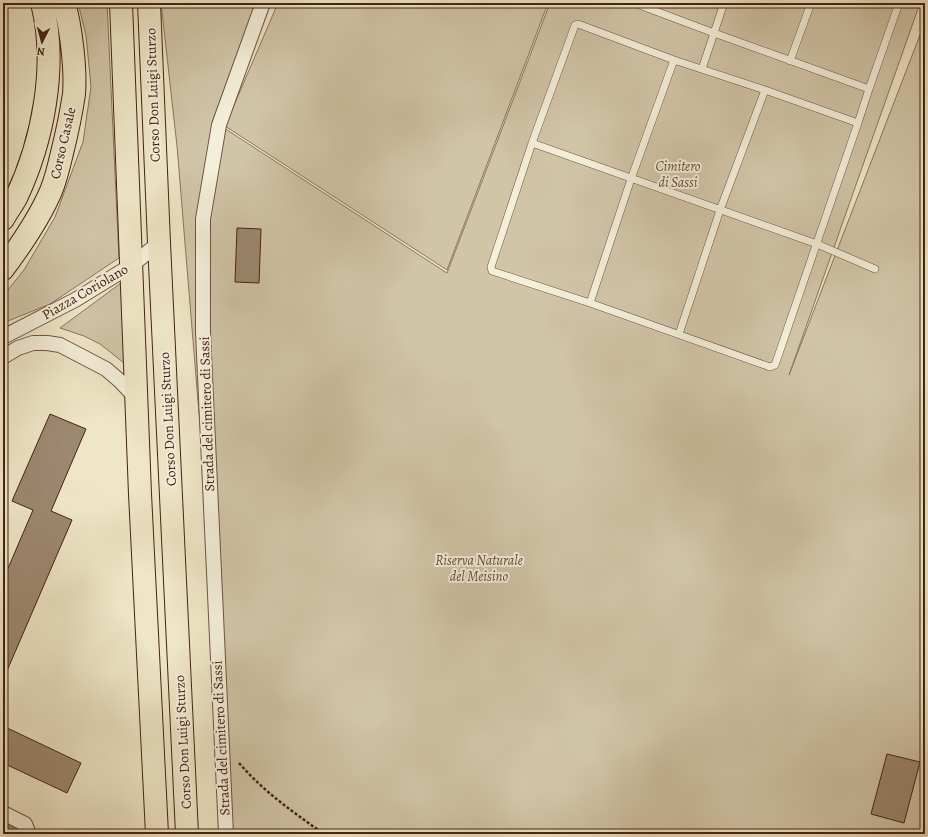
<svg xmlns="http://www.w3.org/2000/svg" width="928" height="837" font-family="Alegreya,serif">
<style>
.green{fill:#d1c5a8;stroke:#8c745e}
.building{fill:#9d8871;stroke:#462213}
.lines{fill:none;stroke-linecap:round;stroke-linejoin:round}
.service-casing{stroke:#705340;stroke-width:8}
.minor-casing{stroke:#705340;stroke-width:16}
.primary-casing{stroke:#462213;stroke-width:24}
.path{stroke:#462213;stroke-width:2.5;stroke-dasharray:3 2;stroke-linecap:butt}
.service{stroke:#f4efdb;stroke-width:7}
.minor{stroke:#f4efdb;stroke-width:14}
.primary{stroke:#eee6c7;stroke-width:22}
.labels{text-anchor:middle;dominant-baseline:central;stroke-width:4;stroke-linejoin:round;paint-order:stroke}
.street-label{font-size:14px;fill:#462213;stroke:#f4efdb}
.park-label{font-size:14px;font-style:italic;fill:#694b38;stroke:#f4efdb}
</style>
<rect width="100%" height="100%" fill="#eee6c7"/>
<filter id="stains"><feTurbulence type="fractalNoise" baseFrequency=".005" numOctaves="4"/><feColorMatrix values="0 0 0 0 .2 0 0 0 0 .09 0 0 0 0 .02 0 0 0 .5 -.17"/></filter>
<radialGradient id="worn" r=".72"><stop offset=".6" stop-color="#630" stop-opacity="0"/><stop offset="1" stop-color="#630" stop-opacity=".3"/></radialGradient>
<path class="green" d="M78 3H107L119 258 50 304 3 323V296L24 270 55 217 83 142 91 87 86 35Z
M161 3H260L221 126 447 273 550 3H920L789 375 925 22V834H231L225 729 177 146Z
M278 3H548L447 270 225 126Z
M121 283 124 363 100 344 84 336 60 328Z"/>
<path class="building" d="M237 228 261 229 259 283 235 282Z
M50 414 86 429 51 511 72 520 3 680V580L33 510 12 501Z
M3 726 81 763 67 793 3 763Z
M887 754 920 762 904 823 871 814Z
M3 818 23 832 21 834H3Z"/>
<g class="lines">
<defs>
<path id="service" d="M634 3 714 33 869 89 899 3
M674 60 765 90 858 123 775 365 770 367 590 303 492 271 491 267 532 143 817 244 875 269
M790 61 811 3
M702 69 724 3
M858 123 869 89
M532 143 575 25 578 24 674 60 631 179 590 303
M679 334 720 210 765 90"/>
<path id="minor" d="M3 337 75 300 132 265 159 243
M3 357 18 348 33 343H47L60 345 106 369 120 381 137 399
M3 813 25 824 29 834
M226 834 203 332V219L219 125 263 3"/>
<path id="primary" d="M121 3 140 494 157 834
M149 3 159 243 187 834
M3 219C7 212 12 205 16 198 43 141 58 65 42 3
M3 269C21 245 39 219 51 191 56 179 59 166 62 153 67 133 71 114 74 94 76 69 71 27 64 3"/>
</defs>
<use href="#service" class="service-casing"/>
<use href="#minor" class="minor-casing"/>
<use href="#primary" class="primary-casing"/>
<path class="path" d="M239 763C264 792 293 812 324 834"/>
<use href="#service" class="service"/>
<use href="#minor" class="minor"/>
<use href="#primary" class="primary"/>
</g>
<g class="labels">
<g class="street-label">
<text transform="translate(153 95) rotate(-92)">Corso Don Luigi Sturzo</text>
<text transform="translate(63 143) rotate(-77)">Corso Casale</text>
<text transform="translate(85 292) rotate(-30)">Piazza Coriolano</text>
<text transform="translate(207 414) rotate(-92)">Strada del cimitero di Sassi</text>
<text transform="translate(168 419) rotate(-93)">Corso Don Luigi Sturzo</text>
<text transform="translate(221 738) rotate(-93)">Strada del cimitero di Sassi</text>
<text transform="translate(183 742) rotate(-93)">Corso Don Luigi Sturzo</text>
</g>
<g class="park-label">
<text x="678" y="166">Cimitero<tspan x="678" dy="16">di Sassi</tspan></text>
<text x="479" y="560">Riserva Naturale<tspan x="479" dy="16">del Meisino</tspan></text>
</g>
</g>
<rect width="928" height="837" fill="none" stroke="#eee6c7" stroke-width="16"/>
<rect x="4" y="4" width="920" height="829" fill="none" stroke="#462213" stroke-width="2"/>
<rect x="8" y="8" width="912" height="821" fill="none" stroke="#462213"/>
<g transform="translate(42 42) rotate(186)" stroke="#f4efdb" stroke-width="3" paint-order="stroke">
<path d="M0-3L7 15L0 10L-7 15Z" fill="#462213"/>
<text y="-6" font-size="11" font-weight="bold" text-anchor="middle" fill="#462213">N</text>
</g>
<rect width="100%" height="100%" filter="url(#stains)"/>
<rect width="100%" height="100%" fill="url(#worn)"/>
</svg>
